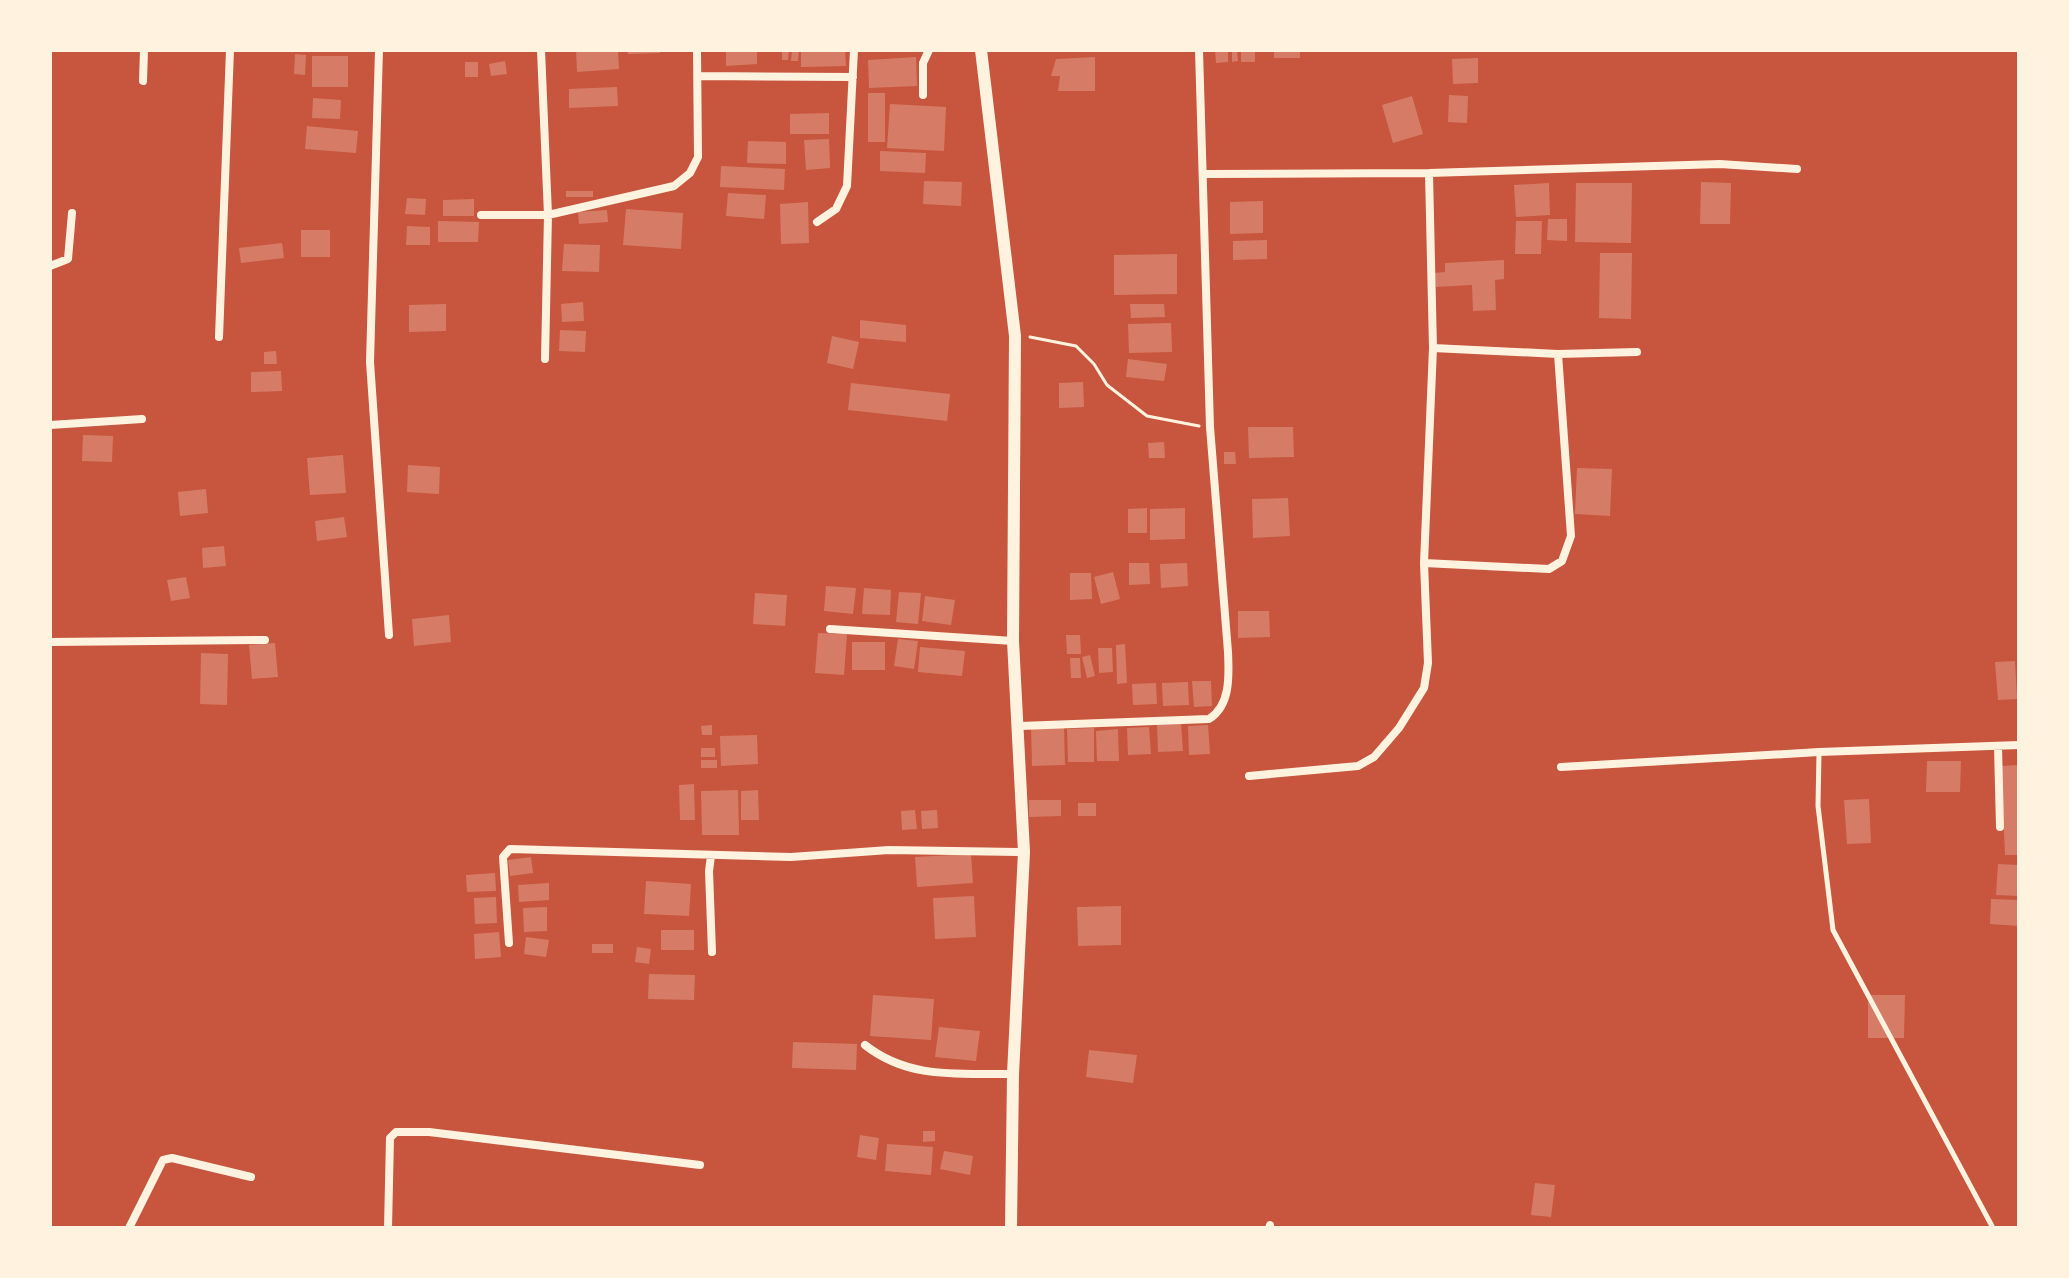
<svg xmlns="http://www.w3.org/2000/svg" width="2069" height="1278" font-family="'Public Sans',sans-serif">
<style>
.building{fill:#d67c66}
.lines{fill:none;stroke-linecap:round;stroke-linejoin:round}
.path{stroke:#fff3e0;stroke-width:3}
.service{stroke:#fff3e0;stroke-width:5}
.minor{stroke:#fff3e0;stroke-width:8}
.secondary{stroke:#fff3e0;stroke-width:12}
</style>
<rect width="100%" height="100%" fill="#c8553d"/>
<path class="building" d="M576 50H618L619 69 577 72Z
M627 50H660V53L628 54Z
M726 50H757V64L726 66Z
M782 50H789L788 60H782Z
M792 50H799L798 61H791Z
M801 50H845L846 66 801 67Z
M1215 50H1228V62L1216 63Z
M1232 50H1237L1238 61 1232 62Z
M1241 50H1255V62H1241Z
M1274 50H1300V58H1274Z
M295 54 306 55 305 75 294 74Z
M312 56H348V87H312Z
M916 57 917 86 869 88 868 60Z
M1095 57V91H1058L1060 76H1051L1056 59Z
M1478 58V83L1453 84 1452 59Z
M505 61 507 74 491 76 489 64Z
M465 62H478V77H465Z
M617 87 618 106 569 108V89Z
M868 93H885V142H868Z
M1449 95 1468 96 1467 123 1448 122Z
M1412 96 1423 134 1393 143 1382 105Z
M313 98 341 100 340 119 312 118Z
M890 104 946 107 944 151 887 148Z
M829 113V134H790V114Z
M307 126 358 131 356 153 305 149Z
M829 139 830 168 806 170 804 140Z
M748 141 786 142V164L747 163Z
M880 151 926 153 925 173 880 171Z
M721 166 785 169 784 190 720 187Z
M924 181 962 182 961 206 923 204Z
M1701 182 1731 183 1730 224H1700Z
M1549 183 1550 215 1516 217 1514 185Z
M1576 183H1632L1631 243 1575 242Z
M566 191H593V197H566Z
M728 193 766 195 764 219 726 216Z
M407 198 426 199 425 215 405 214Z
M474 199V216H443V200Z
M1263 201V233L1230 234V202Z
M808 202 809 243 781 244 780 204Z
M626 209 683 213 681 249 623 245Z
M607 210 608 222 579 224 578 212Z
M1548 219H1567V241L1547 240Z
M438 221 479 222 478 242H438Z
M1516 221H1542L1541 254H1515Z
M407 226 430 227V245H406Z
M301 230H330V257H301Z
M1267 240V259L1233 260V241Z
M282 243 284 258 241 263 239 248Z
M564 244 600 245 599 272 562 271Z
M1600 253H1632L1631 319 1599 318Z
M1177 254V294L1114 295V255Z
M1504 260V279L1495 280 1496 310 1473 311 1472 285 1436 287 1435 273 1445 272V263Z
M583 302 584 321 562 322 561 304Z
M446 304V331L409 332V305Z
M1130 304H1164L1165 317 1131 318Z
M860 320 906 325V342L860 338Z
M1171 323 1172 352 1129 353 1128 324Z
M560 330 586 331 585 352 559 351Z
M832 336 859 342 853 369 827 363Z
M276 351 277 364H264V352Z
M1128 359 1167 364 1164 381 1126 377Z
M281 371 282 391 251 392V372Z
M1083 382 1084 407 1059 408V383Z
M851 383 950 394 947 421 848 410Z
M1248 427H1293L1294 457 1249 458Z
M83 435 113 436 112 462 82 461Z
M1164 442 1165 458H1149L1148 443Z
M1224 452H1235L1236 464H1224Z
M343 455 346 493 310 495 307 458Z
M408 465 440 467 439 494 407 492Z
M1577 468 1612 469 1610 516 1575 514Z
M206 489 208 513 180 516 178 492Z
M1288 498 1290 536 1253 538 1252 499Z
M1147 508V533H1128V509Z
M1185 508V539L1150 540V509Z
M344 517 347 537 317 541 315 521Z
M224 546 226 566 203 568 202 548Z
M1129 563H1149L1150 584 1129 585Z
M1187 563 1188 586 1161 588 1160 564Z
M1113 572 1120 599 1101 604 1094 577Z
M1070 573H1091L1092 599 1070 600Z
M186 577 190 598 171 601 167 580Z
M826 586 856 588 853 614 824 611Z
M864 588 891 590 890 615 862 614Z
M899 592 921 593 918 624 896 622Z
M755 593 787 595 785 626 753 624Z
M925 596 955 600 951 625 922 621Z
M1238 611H1269L1270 637 1238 638Z
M449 615 451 642 414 646 412 619Z
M818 633 847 634 844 675 815 673Z
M1066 635H1080L1081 654H1067Z
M898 639 918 641 914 669 894 666Z
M852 642H885V670H852Z
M275 643 278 677 252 679 249 645Z
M1125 644 1127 683 1117 684 1116 645Z
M920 647 965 651 962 676 918 672Z
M1098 648H1112L1113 672 1099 673Z
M201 653 228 654 227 705 200 704Z
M1090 655 1095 676 1087 678 1082 657Z
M1070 658H1080L1081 678H1071Z
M2015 661 2017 699 1998 700 1995 662Z
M1192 681H1211L1212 706 1194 707Z
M1188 682 1189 705 1163 706 1162 683Z
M1156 683 1157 704 1133 705 1132 684Z
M1181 723 1183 751 1158 752 1157 725Z
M712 725V735H702L701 726Z
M1208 725 1210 754 1189 755 1188 726Z
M1064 726 1065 765 1032 766 1031 727Z
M1149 727 1151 754 1128 755 1127 728Z
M1094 728V762H1068L1067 729Z
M1118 729 1119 761H1097L1096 731Z
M757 735 758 764 721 766 720 736Z
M701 748H715V757H701Z
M701 760H717V768H701Z
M1927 761H1961L1960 792H1926Z
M2019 765V855H2005L2001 766Z
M694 784 695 820H680L679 785Z
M738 790 739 835H702L701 791Z
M758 790 759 820H741V791Z
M1869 799 1871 843 1847 844 1844 800Z
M1029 800H1061V816L1029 817Z
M1078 803H1096V816H1078Z
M915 810 917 829 902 830 901 811Z
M937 810 938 828 922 829 921 811Z
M971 854 973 883 917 887 915 857Z
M531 857 533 873 510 876 508 860Z
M1998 864 2019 865V896L1996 895Z
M495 873 496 891 467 892 466 875Z
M646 881 691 884 689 916 644 914Z
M549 883V900L519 902 518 885Z
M974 896 976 937 935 939 933 898Z
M496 897 497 923 475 924 474 898Z
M1991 899 2019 900V926L1990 924Z
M1121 906V945L1078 946 1077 907Z
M547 907V931L524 932 523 908Z
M661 930H694V950H661Z
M499 932 501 957 475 959 474 934Z
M526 937 549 940 546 957 524 954Z
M592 944H613V953H592Z
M637 947 651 949 649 964 635 962Z
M649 974 695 975 694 1000 648 999Z
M873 995 934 999 931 1040 870 1036Z
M1868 995H1905L1904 1038H1868Z
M939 1027 980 1031 976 1061 935 1057Z
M793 1042 857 1044 856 1070 792 1068Z
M1089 1050 1137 1055 1133 1083 1086 1077Z
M923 1131H935V1141L923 1142Z
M860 1135 879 1138 876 1160 857 1157Z
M887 1144 933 1147 931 1175 885 1171Z
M944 1151 973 1156 970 1175 940 1169Z
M1535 1183 1555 1185 1551 1217 1531 1215Z"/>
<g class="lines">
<path class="path" d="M1030 337 1076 346 1094 364 1107 385 1147 416 1199 426"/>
<path class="service" d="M1819 753 1818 806 1833 930 1993 1228"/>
<path class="minor" d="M379 50 370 362 389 635
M698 76 853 77
M143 81 144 50
M923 95V63L929 50
M1205 174 1429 173 1720 164 1797 169
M481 215H548L541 50
M817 222 836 209 847 186 854 50
M50 266 68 259 72 213
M219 337 230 50
M1558 354 1637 352
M545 359 548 215 674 186 690 173 698 157 697 50
M50 425 142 419
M1424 563 1549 569 1562 561 1571 536 1558 354 1433 348
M830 629 1013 641
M50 642 265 640
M1020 726 1209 719C1231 705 1229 675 1228 652L1210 427 1199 50
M1998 746 2000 827
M1561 767 1819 752 2019 745
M1249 776 1358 766 1374 757 1399 728 1424 688 1428 663 1424 563 1433 348 1429 173
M711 856 709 871 712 952
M509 943 503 857 510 849 791 857 889 850 1024 852
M865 1045C909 1080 960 1073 1013 1074
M129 1228 163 1160 172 1158 251 1177
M388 1228 390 1138 396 1132H429L700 1165
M1269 1228 1270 1225"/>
<path class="secondary" d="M981 50 1015 336 1013 641 1024 852 1013 1074 1011 1228"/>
</g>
<rect width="2069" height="1278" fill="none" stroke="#fff3e0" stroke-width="104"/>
</svg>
